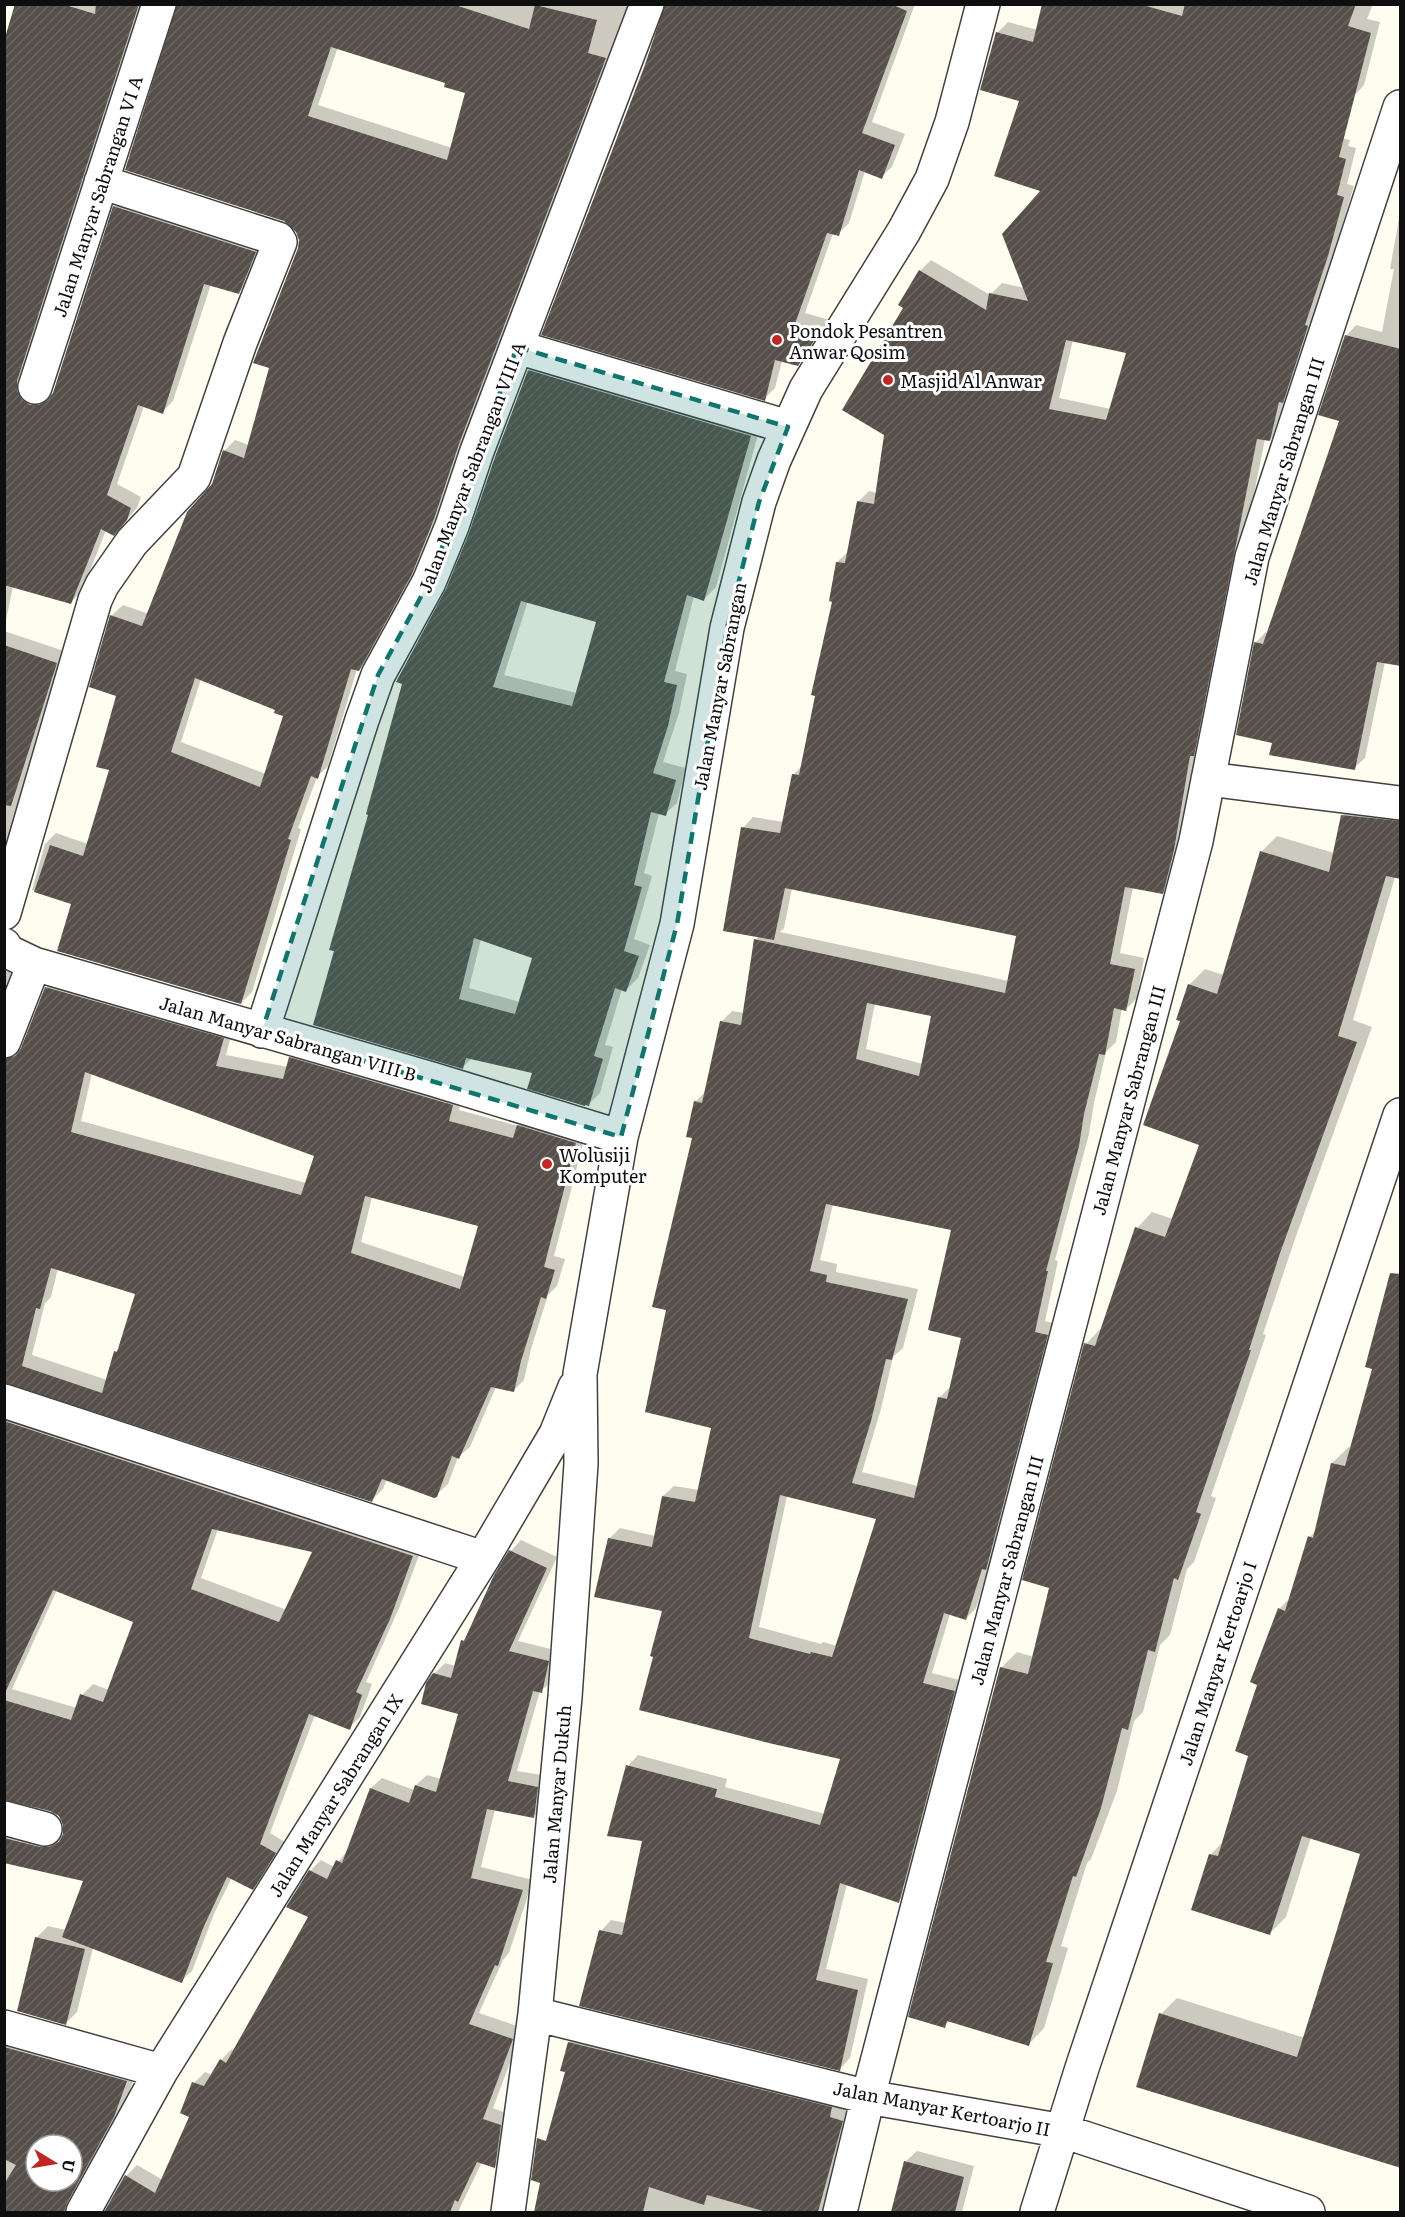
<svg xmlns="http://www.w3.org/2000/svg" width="1405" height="2217" font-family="Literata,serif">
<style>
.shadow{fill:#0003;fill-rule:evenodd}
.building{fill:url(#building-hatch);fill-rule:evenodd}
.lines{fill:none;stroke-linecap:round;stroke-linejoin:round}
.street-casing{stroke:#414141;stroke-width:36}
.street{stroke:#fff;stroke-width:33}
.marked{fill:#0f766e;fill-opacity:0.2;stroke:#0f766e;stroke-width:4.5;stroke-dasharray:12 8;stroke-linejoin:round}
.poi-dot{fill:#c12623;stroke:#fff;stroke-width:2}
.labels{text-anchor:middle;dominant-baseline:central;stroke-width:6;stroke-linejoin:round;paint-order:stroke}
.street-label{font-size:18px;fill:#0e0e0e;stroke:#fff}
.poi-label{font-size:18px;fill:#0e0e0e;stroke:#fff;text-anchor:start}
</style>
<defs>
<pattern id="building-hatch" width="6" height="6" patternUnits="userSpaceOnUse" patternTransform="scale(1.5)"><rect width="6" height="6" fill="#57504a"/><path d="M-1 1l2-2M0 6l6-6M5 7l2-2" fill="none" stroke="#6a6560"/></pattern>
</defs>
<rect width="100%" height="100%" fill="#fffdef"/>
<path class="shadow" d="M16 4H146L40 394 50 395 54 393 115 207 126 196 266 241 250 281 239 292 211 284 173 401 162 412 144 406 117 484 141 497 137 508 124 523 106 530 82 591 71 602 13 586 4 630V296Z
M179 4H632L422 561 370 659 357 669 328 766 317 777 298 828 301 829 252 992 241 1003 73 903 32 890 45 844 56 833 88 844 111 769 118 695 91 686 112 615 123 605 149 614 213 484 224 451 235 440 249 445 271 366 299 249 300 240 295 228ZM338 47 447 82 467 92 452 148 318 105ZM201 679 277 709 284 715 266 774 181 742Z
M670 4H915L872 122 905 134 892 167 881 177 865 171 849 223 838 234 833 233 805 313 830 320 808 354 797 365 782 361 775 388 764 399 543 334 666 8Z
M1044 4H1373L1367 19 1380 22 1364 85 1354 96 1261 118 1350 140 1348 146 1356 148 1347 184 1354 186 1281 429 1270 440 1265 439 1204 744 1173 882 1162 893 1133 887 1120 953 1144 958 1137 998 1126 1009 1122 1008 1116 1042 1106 1052 1094 1103 1089 1134 1055 1260 1058 1261 1045 1321 1057 1324 990 1564 976 1608 966 1619 950 1614 932 1673 964 1681 910 1891 899 1901 847 1884 826 1969 868 1979 850 2058 840 2069 601 1931 611 1920 626 1923 644 1839 628 1766 638 1755 727 1779 725 1787 825 1814 842 1757 655 1655 663 1610 609 1539 620 1528 655 1536 663 1496 674 1486 699 1490 713 1427 668 1309 693 1137 695 1102 706 1091 721 1022 732 1011 745 1013 756 940 759 936 743 828 753 817 784 822 793 775 803 765 834 601 837 562 849 551 858 502 869 491 877 493 905 307 920 271 931 260 990 295 1002 283 1025 288 1042 191 1021 100 997 33 1008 22 1038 30ZM1073 340 1128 352 1111 409 1059 398ZM792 888 1018 935 1009 981 780 932 784 928ZM875 1003 932 1015 923 1064 866 1049ZM833 1204 953 1229 963 1336 950 1387 940 1397 918 1486 862 1472 881 1409 893 1357 903 1348 918 1289 836 1272 837 1264 820 1260ZM787 1496 878 1518 837 1646 823 1642 821 1644 759 1627Z
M1400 213V664L1385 662 1365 758 1354 768 1273 741 1256 642 1266 632 1268 633 1341 421 1346 336 1356 325 1382 332 1394 269H1390Z
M541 359 761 424 716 587 704 599 694 596 675 671 687 674 679 713 663 762 686 768 677 803 665 814 659 813 644 873 652 876 634 939 650 945 638 978 626 990 622 989 605 1045 613 1047 600 1093 589 1104 534 1072 472 1058 463 1067 315 1024 448 590 471 534 529 371ZM528 601 598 621 577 693 504 675ZM481 939 534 957 520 1002 469 988Z
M4 631 67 652 32 762 28 766 19 819 4 867Z
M1358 800 1400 805V878L1395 877 1353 1020 1372 1027 1296 1236 1263 1334 1266 1335 1211 1496 1216 1498 1194 1562 1187 1569 1170 1635 1160 1645 1143 1712 1134 1721 1117 1791 1091 1859 1087 1863 1061 1946 1068 1948 1044 2028 1029 2044 950 2021 944 2026 1001 1668 1017 1652 1034 1657 1050 1587 1086 1344 1101 1328 1137 1228 1152 1212 1173 1219 1200 1144 1182 1020 1178 1019 1190 984 1205 969 1224 975 1261 852 1277 836 1334 853 1343 815Z
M4 951 21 962 4 1003Z
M57 977 233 1028 226 1055 288 1067 290 1058 301 1047 463 1094 459 1110 518 1126 529 1115 586 1132 554 1256 565 1259 557 1286 548 1295 531 1349 524 1380 513 1391 496 1387 470 1447 458 1457 448 1484 436 1495 387 1479 383 1489 372 1500 4 1382 47 988ZM92 1073 315 1155 306 1183 81 1121ZM372 1197 480 1225 465 1277 361 1242ZM58 1268 137 1293 120 1347 115 1352 107 1380 32 1355 45 1303 51 1297Z
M1400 1269V2167L1161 2014 1177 1998 1305 2038 1362 1853 1311 1837 1286 1917 1269 1934 1211 1854 1223 1842 1250 1755 1259 1684 1279 1609 1290 1598 1310 1537 1316 1530 1332 1463 1349 1447 1352 1448Z
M4 1405 423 1545 400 1606 366 1682 372 1684 360 1717 349 1728 315 1715 270 1833 285 1842 263 1877 252 1888 232 1877 214 1914 192 1971 181 1981 93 1948 77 2012 66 2023 18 2010 37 1937 48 1926 66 1930 85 1880 4 1861V1822L52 1837 64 1836 65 1824 60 1815 51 1810 4 1798ZM218 1529 314 1550 287 1610 201 1578ZM57 1590 135 1621 109 1690 93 1684 82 1695 77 1708 12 1689Z
M521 1540 557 1557 518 1641 559 1651 553 1681 540 1691 517 1771 548 1776 544 1806 533 1817 495 1809 481 1867 533 1880 509 1953 503 1960 479 2013 523 2028 493 2108 511 2115 505 2155 495 2166 482 2162 458 2212H106L126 2176 137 2165 163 2180 191 2116 194 2083 205 2072 212 2075 221 2060 232 2049 234 2051 310 1917V1871L321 1860 334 1867 348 1850 371 1788 382 1778 414 1790 416 1785 427 1775 441 1779 460 1713 434 1674 445 1663 456 1666 463 1641 469 1634 511 1551Z
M4 2031 137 2070 125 2104 79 2212H4ZM36 2145H72V2181H36Z
M581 2031 853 2109 825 2212H545L563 2117 570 2042Z
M917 2151 974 2166 962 2212H892L905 2162Z"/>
<path class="building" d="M15 4H62L95 14 96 4H139L17 381V391L22 400 30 405H39L48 400 53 393 113 206 256 252 239 294 204 284 163 414 138 405 107 495 131 508 127 520 114 536 101 529 71 604 4 585V41Z
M177 4H452L529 29 535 5 597 20 588 53 606 58 459 444 434 519 412 574 359 671 351 669 318 779 311 776 288 839 291 840 241 1004 57 951 71 904 34 892 50 845 83 856 109 770 96 767 116 696 89 687 110 615 142 626 187 512 212 484 223 450 244 458 269 368 253 363 298 248 299 240 296 232 284 221 125 170ZM331 47 445 83 444 87 465 93 447 160 308 116ZM195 678 275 710 274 713 283 716 260 787 171 752Z
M665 4H891L907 11 862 133 895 145 882 179 859 170 839 236 827 233 795 324 820 331 798 366 775 360 765 401 541 335 644 68Z
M1042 4H1139L1182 16 1185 4H1356L1348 26 1371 33 1339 157 1346 159 1337 195 1344 197 1328 256 1305 325 1308 326 1283 403 1279 402 1270 441 1257 439 1194 756H1190L1174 850 1163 894 1125 887 1110 964 1135 969 1126 1011 1114 1008 1105 1055 1099 1054 1084 1114 1079 1146 1046 1271H1048L1035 1332 1048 1335 986 1570 982 1569 966 1620 944 1613 923 1683 955 1691 899 1903 840 1883 816 1980 858 1990 840 2071 579 2006 599 1930 622 1935 642 1841 607 1836 626 1765 717 1789 715 1797 820 1825 840 1759 773 1744 639 1710 653 1657 650 1656 662 1611 594 1597 608 1538 652 1547 662 1496 695 1502 711 1428 645 1412 666 1310 652 1307 692 1138 686 1137 694 1101 702 1103 720 1021 741 1025 754 939 1005 993 1016 936 785 888 774 940 723 931 741 827 780 833 792 774 799 775 815 696 811 695 832 602 829 601 836 562 845 563 857 501 874 504 884 435 842 410 903 308 898 305 919 270 986 310 989 293 1028 301 1002 234 1040 191 994 176 1019 101 980 90 996 32 1033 42ZM1066 340 1126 353 1106 420 1049 409ZM867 1003 931 1016 919 1076 856 1059ZM826 1204 951 1230 928 1330 961 1338 947 1399 938 1397 914 1498 852 1483 871 1421 886 1359 892 1360 908 1299 826 1282 827 1275 810 1271ZM780 1495 876 1519 832 1657 811 1652 810 1654 749 1638Z
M1345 335 1401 349V666L1377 662 1355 770 1269 755 1272 743 1236 735 1254 642 1263 644 1339 421 1318 415Z
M528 370 751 436 704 601 687 595 664 682 677 685 668 726 653 773 676 780 666 816 651 812 634 885 642 887 624 951 639 956 626 992 615 988 594 1056 603 1059 589 1106 585 1105V1106L527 1089 532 1073 466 1058 463 1069 313 1025 334 951 329 950 368 815 366 814 402 684 396 682 446 589 469 533 495 457ZM521 601 596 622 572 706 493 687ZM474 938 532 958 515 1014 459 999Z
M4 645 57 663 11 806 4 805Z
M1341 815 1401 821V879L1386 876 1338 1036 1357 1042 1280 1253 1249 1350H1251L1196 1512 1201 1514 1178 1580 1174 1578 1155 1652 1148 1650 1128 1730 1122 1728 1101 1808 1076 1877 1073 1876 1046 1962 1053 1963 1029 2046 947 2021 945 2028 908 2017 1000 1667 1028 1674 1049 1588 1022 1580 1084 1343 1095 1346 1135 1227 1165 1237 1199 1145 1143 1125 1180 1021 1176 1020 1188 984 1217 994 1260 851 1329 872Z
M45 987 224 1038 216 1066 283 1079 289 1057 453 1105 449 1121 513 1138 517 1125 576 1143 544 1267 555 1270 546 1299 541 1297 521 1361 514 1392 491 1387 459 1459 452 1456 437 1497 434 1498 382 1479 372 1502 4 1383V1059L15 1056 21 1048ZM85 1072 314 1156 301 1195 71 1132ZM365 1196 478 1226 460 1289 351 1253ZM51 1268 135 1294 117 1352 114 1351 102 1393 22 1366 36 1308 40 1309Z
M1390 1273 1401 1274V2168L1136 2087 1159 2013 1297 2057 1335 1936 1360 1854 1302 1836 1270 1935 1191 1910 1209 1854 1218 1856 1248 1756 1235 1751 1257 1685 1250 1682 1278 1608 1285 1611 1308 1536 1313 1538 1331 1463 1345 1466 1372 1369 1365 1367Z
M4 1421 413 1556 390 1619 356 1692 362 1695 350 1730 309 1714 260 1844 276 1853 253 1890 227 1877 204 1926 182 1983 62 1937 83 1881 4 1863V1838L40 1847H49L59 1842 63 1834V1825L59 1816 50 1811 4 1800V1700L71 1720 80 1694 103 1702 133 1622 53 1590 4 1695ZM212 1529 312 1552 279 1622 191 1589Z
M509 1550 547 1568 509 1651 549 1661 542 1693 533 1691 508 1781 538 1787 534 1818 487 1809 471 1878 523 1890 498 1966 495 1965 469 2024 513 2039 483 2119 501 2125 495 2168 477 2162 458 2202 455 2200 450 2212H104L125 2175 155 2193 189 2117 180 2113 192 2082 204 2086 220 2059 226 2063 308 1917 286 1907 309 1870 327 1879 336 1860 342 1863 370 1788 409 1803 415 1785 436 1792 458 1714 421 1704 426 1683 433 1673 451 1678 461 1640 464 1641 494 1575Z
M35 1937 85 1949 66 2025 17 2011Z
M568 2042 832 2107 830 2117 843 2121 818 2212H767L707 2195 704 2205 649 2187 643 2212H534L540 2183 531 2180 537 2138 546 2141 565 2072 560 2071Z
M4 2047 127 2081 114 2117 67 2203 64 2212H4V2184L16 2165 4 2159ZM36 2145H72V2181H36Z
M904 2161 964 2177 955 2212H891Z"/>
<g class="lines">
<defs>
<path id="street" d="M517 347 788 427
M35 387 159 4
M1208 779 1400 803
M4 913 95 600 102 585 132 542 194 477 240 343 280 242 278 239 101 182
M4 945 7 951 34 964 432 1079 621 1137
M262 1031 362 720 378 675 429 582 452 526 477 451 647 4
M4 1041 34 964
M4 1401 483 1558
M4 1818 45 1829
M535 2014 868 2097 1063 2131 1308 2212
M4 2027 161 2071
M83 2212 161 2071 483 1558 556 1434 575 1387
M508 2212 535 2014 565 1697 581 1464 580 1374 621 1137 677 924 727 628 759 502 774 460 806 389 904 231 932 179 952 122 983 4
M840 2212 868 2097 1196 841 1252 557 1400 107
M1037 2212 1082 2068 1400 1115"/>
</defs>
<use href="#street" class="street-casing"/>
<use href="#street" class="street"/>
</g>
<path class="marked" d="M517 347 788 427 759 502 727 628 677 924 621 1137 262 1031 378 675 429 582Z"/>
<g class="poi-dot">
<circle cx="777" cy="340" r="6"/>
<circle cx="888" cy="380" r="6"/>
<circle cx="547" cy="1164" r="6"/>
</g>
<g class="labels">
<g class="street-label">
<text transform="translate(97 196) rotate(-72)">Jalan Manyar Sabrangan VI A</text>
<text transform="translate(471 467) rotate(-69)">Jalan Manyar Sabrangan VIII A</text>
<text transform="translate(1283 471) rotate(-73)">Jalan Manyar Sabrangan III</text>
<text transform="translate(719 686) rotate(-79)">Jalan Manyar Sabrangan</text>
<text transform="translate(288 1038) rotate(16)">Jalan Manyar Sabrangan VIII B</text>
<text transform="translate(1128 1100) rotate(-75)">Jalan Manyar Sabrangan III</text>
<text transform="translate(1006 1570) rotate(-75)">Jalan Manyar Sabrangan III</text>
<text transform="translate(1217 1663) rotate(-72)">Jalan Manyar Kertoarjo I</text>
<text transform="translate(556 1794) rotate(-85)">Jalan Manyar Dukuh</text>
<text transform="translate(335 1795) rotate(-58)">Jalan Manyar Sabrangan IX</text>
<text transform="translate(942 2108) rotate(11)">Jalan Manyar Kertoarjo II</text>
</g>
<g class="poi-label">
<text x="789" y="330">Pondok Pesantren<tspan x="789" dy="21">Anwar Qosim</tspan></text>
<text x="900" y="380">Masjid Al Anwar</text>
<text x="559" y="1154">Wolusiji<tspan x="559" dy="21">Komputer</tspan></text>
</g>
</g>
<rect width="1405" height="2217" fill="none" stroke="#0e0e0e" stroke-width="12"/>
<g transform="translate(54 2163) rotate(101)"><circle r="28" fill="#ffffff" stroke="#9f9f9f" stroke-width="1.5"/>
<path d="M0-4.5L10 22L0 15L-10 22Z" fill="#c12623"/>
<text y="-9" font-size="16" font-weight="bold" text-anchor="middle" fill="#0e0e0e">U</text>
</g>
</svg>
